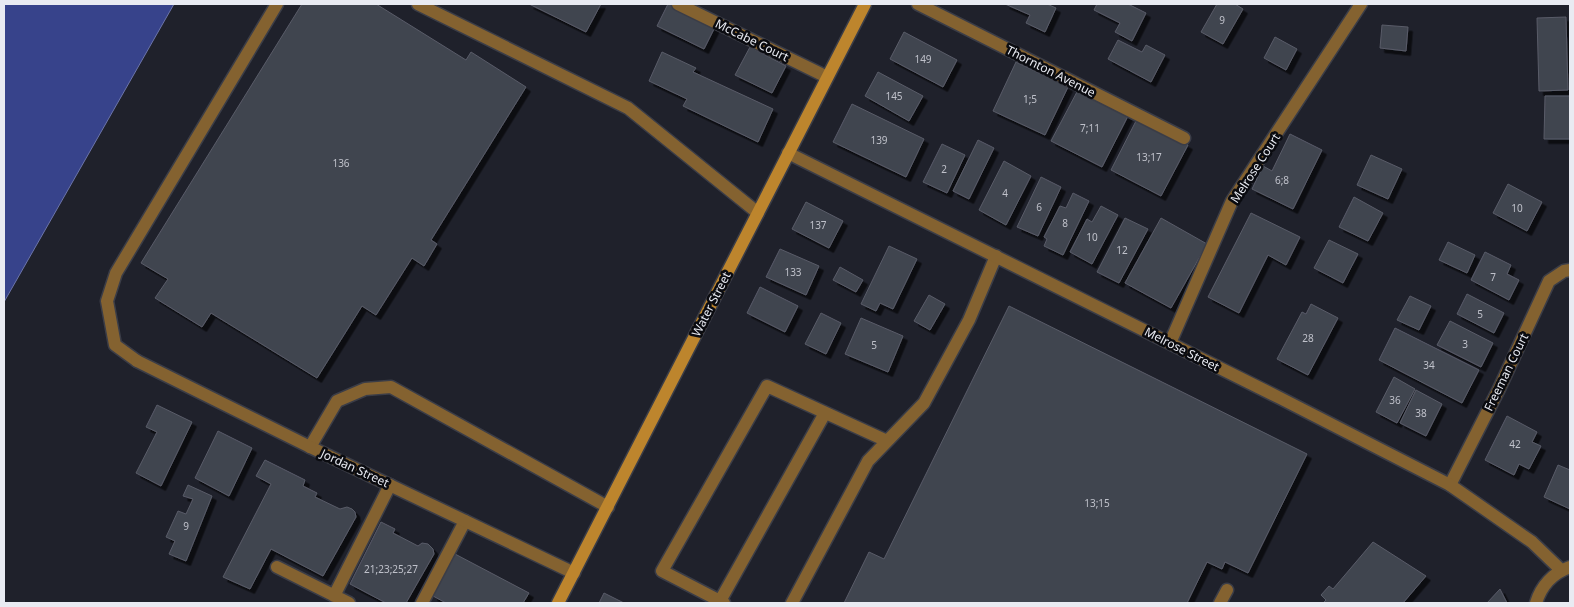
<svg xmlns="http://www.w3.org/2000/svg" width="1574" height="607" font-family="'Noto Sans',sans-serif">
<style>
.water{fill:#37438b;stroke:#6c75aa}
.building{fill:#414450;stroke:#595c68;filter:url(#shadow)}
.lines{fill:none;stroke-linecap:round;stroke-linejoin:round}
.service-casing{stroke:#3b3d47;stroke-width:15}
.minor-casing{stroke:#3b3d47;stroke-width:15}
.tertiary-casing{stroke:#3b3d47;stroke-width:15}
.secondary-casing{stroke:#3b3d47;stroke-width:15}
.service{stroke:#846230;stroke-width:12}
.minor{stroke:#846230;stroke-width:12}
.tertiary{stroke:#846230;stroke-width:12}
.secondary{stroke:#bd852d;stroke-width:12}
.labels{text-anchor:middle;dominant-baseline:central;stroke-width:5;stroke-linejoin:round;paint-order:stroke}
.number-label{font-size:10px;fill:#bfc1ca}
.street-label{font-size:12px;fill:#e9ebf2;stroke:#0a0b10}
</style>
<defs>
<filter id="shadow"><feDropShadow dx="4.5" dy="4.5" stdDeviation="0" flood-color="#0009"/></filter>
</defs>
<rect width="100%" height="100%" fill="#1f212b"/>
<path class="water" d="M4 4H174L4 302Z"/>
<path class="building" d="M302 4H376L466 60 471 52 526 87 431 240 437 244 424 266 412 258 376 315 362 306 317 378 211 313 202 327 155 298 168 279 141 263Z
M529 4H601L586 32Z
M668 4H673L716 25 704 49 657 26Z
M1005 4H1047L1056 8 1045 32 1026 23 1030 15Z
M1097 4H1128L1146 13 1132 41 1115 32 1120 23 1094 10Z
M1217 4H1235L1243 9 1223 44 1201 32Z
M1566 17 1568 90 1539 91 1537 18Z
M1382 25 1408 27 1406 51 1380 48Z
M904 32 957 60 943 87 890 59Z
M1275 37 1297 49 1286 70 1264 58Z
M1118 40 1142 52 1146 45 1165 55 1151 82 1108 59Z
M750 47 786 66 772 93 735 75Z
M662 52 696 68 693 72 773 109 758 142 683 106 687 99 649 81Z
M1016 62 1068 87 1045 135 993 111Z
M878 72 923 96 909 121 865 96Z
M1078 90 1128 116 1102 167 1051 141Z
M1545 96H1570V139H1544Z
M852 104 924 139 906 177 833 142Z
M1137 119 1188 145 1161 196 1111 170Z
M1290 134 1322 150 1293 209 1252 189 1263 166 1272 171Z
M978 140 994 148 969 199 953 191Z
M942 144 965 155 947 193 923 182Z
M1371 155 1402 169 1388 199 1357 185Z
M1004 161 1031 176 1006 225 979 210Z
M1041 177 1061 187 1038 236 1017 227Z
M1508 184 1542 202 1527 231 1493 213Z
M1073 193 1089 201 1063 255 1044 246 1047 239 1044 237 1060 206 1066 208Z
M1354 197 1383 213 1368 241 1339 227Z
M806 202 843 221 829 248 792 229Z
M1101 206 1118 215 1092 264 1070 252 1087 219 1092 222Z
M1251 213 1300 237 1286 265 1268 255 1239 313 1208 297Z
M1125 218 1148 229 1119 283 1097 272Z
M1161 218 1207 244 1171 308 1125 283Z
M1329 240 1358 254 1343 283 1314 268Z
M1448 242 1475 255 1467 273 1439 260Z
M889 246 917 259 893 309 880 303 876 311 861 304Z
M780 249 819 266 806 295 766 277Z
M1485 252 1511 265 1507 274 1519 280 1509 300 1471 280Z
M840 267 863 280 856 292 833 280Z
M760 287 798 306 785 332 747 313Z
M1467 294 1504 313 1494 333 1457 314Z
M929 295 945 304 930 330 914 321Z
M1410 296 1431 306 1419 330 1397 320Z
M1311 304 1338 318 1308 375 1277 359 1302 312 1306 314Z
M1009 306 1307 454 1248 573 1225 562 1222 569 1207 562 1187 603H844L869 552 884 559Z
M821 313 841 323 826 354 805 344Z
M861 318 903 336 888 372 845 354Z
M1450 321 1493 343 1481 367 1437 345Z
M1395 328 1479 370 1462 403 1379 360Z
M1394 377 1415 389 1397 423 1376 412Z
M1416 390 1442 404 1426 436 1400 423Z
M157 405 192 422 161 486 136 473 157 432 146 427Z
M1507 416 1537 432 1532 442 1541 446 1529 469 1519 464 1514 475 1485 460Z
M218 431 252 448 229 496 195 478Z
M265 460 305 480 303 486 317 493 315 497 340 509 347 507 352 509 355 512 356 517 323 576 271 549 250 589 223 577 271 484 256 476Z
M1558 465 1570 470V509L1544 497Z
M188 485 212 496 186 561 169 554 175 541 166 537 178 511 186 514 193 499 183 496Z
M381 522 395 529 393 533 418 546 422 543 428 544 433 549 434 554 406 603H386L350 584Z
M1373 542 1426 576 1403 603H1323L1326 600 1321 595 1329 586 1333 589Z
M455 554 529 593 523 603H446L433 596Z
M1500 589 1507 603H1487Z
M604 593 624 603H599Z"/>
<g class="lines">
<defs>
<path id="service" d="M418 4 628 108 758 213
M137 361 115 345 107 301 116 273 277 4
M310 447 337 401 365 389 391 387 608 507
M277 567 349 603
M334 596 390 485
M720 601 825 413
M422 603 465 521
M724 603 662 571 767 386 887 441
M792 603 868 461 924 403 969 320 996 256
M1220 603 1227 590"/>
<path id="minor" d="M678 4 827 77
M918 4 1184 138
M1170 343 1232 201 1361 4
M137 361 310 447 574 573
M1450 485 1499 389 1549 281 1564 271 1570 270"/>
<path id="tertiary" d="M788 153 1280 398 1450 485 1532 542 1561 570
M1536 603C1541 586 1553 573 1570 567"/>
<path id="secondary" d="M558 603 865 4"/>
</defs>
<use href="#service" class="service-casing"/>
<use href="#minor" class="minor-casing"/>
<use href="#tertiary" class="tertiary-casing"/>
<use href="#secondary" class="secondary-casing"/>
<use href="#service" class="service"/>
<use href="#minor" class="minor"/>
<use href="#tertiary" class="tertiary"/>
<use href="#secondary" class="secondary"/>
</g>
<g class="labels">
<g class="number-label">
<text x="1222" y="20">9</text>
<text x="923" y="59">149</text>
<text x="894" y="96">145</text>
<text x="1030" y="99">1;5</text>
<text x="1090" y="128">7;11</text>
<text x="879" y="140">139</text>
<text x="1149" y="157">13;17</text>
<text x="341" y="163">136</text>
<text x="944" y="169">2</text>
<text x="1282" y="180">6;8</text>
<text x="1005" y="193">4</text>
<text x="1039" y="207">6</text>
<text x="1517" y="208">10</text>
<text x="1065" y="223">8</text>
<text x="818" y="225">137</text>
<text x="1092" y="237">10</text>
<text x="1122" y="250">12</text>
<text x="793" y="272">133</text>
<text x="1493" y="277">7</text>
<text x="1480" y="314">5</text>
<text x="1308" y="338">28</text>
<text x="1465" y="344">3</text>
<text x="874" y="345">5</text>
<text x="1429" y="365">34</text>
<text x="1395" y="400">36</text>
<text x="1421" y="413">38</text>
<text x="1515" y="444">42</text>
<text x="1097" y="503">13;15</text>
<text x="186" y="526">9</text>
<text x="391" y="569">21;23;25;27</text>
</g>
<g class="street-label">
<text transform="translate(752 40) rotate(26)">McCabe Court</text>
<text transform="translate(1051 71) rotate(27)">Thornton Avenue</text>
<text transform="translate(1255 168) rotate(-57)">Melrose Court</text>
<text transform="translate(711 304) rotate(-63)">Water Street</text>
<text transform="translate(1182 349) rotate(27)">Melrose Street</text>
<text transform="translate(1506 372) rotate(-64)">Freeman Court</text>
<text transform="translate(355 468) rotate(25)">Jordan Street</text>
</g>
</g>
<rect width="1574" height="607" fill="none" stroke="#e9ebf2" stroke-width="10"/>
</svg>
